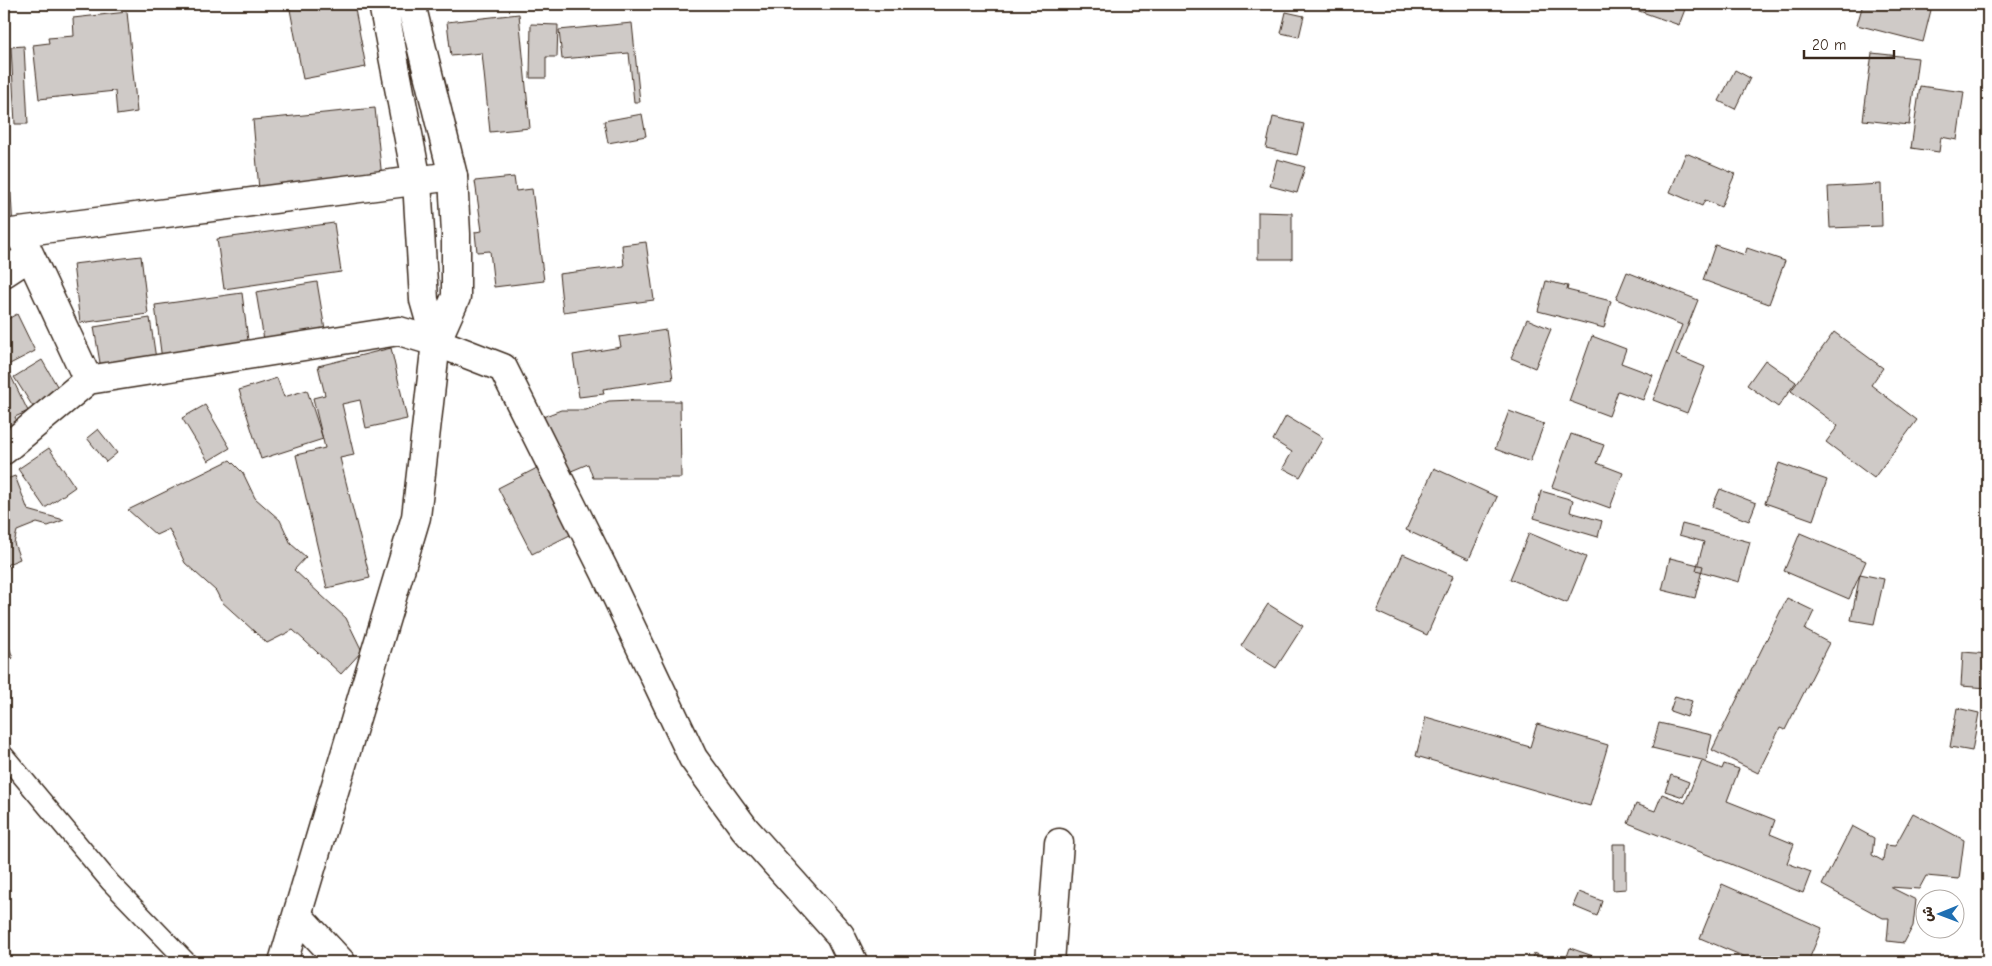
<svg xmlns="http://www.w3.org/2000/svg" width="1992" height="966" font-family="'Comic Neue','Playpen Sans Arabic',sans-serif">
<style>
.building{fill:#cfcac7;stroke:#3b2a1e}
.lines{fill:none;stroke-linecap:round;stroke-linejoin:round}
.service-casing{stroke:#3b2a1e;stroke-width:21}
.minor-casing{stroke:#3b2a1e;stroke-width:31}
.primary-casing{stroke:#3b2a1e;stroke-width:31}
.service{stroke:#fff;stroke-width:18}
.minor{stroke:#fff;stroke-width:28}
.primary{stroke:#fff;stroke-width:28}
</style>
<rect width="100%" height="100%" fill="#fff"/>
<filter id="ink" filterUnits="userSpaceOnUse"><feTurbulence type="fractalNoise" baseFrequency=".02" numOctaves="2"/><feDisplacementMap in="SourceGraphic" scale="10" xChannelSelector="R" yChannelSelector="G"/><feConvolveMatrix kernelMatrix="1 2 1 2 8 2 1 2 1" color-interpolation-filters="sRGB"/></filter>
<g filter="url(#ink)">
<path class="building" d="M289 4H354L366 67 303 79Z
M1626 4H1687L1679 25 1625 6Z
M1863 4H1907L1931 10 1923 42 1857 25Z
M127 12 137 112 117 115 115 91 39 99 33 45 49 43 48 38 74 36 73 18Z
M1286 12 1304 16 1299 37 1281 33Z
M519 14 530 128 490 132 482 53 451 56 447 22Z
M632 23 640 102H634L629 53 562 59 559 30Z
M531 24 558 25 557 57H546V78H530Z
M24 46 28 124H15L11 47Z
M1872 53 1918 58 1909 125 1863 120Z
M1735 70 1750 78 1735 109 1719 101Z
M1920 86 1964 92 1957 140 1941 137 1939 152 1911 148Z
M375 108 383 189 260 201 253 120Z
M642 114 646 136 608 143 604 121Z
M1273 117 1304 124 1297 155 1266 148Z
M1686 153 1735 174 1721 207 1705 200 1702 206 1670 192Z
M1277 159 1305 167 1297 193 1270 186Z
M514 177 516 191 532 189 544 281 494 287 490 251 477 252 475 232 482 231 475 181Z
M1881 184 1882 226 1830 228 1828 187Z
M4 193H11L14 247 4 248Z
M1258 212 1292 213V259H1258Z
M334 223 341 272 224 289 217 239Z
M646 242 654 300 563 312 559 274 624 266 622 245Z
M1715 245 1745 255 1747 248 1785 261 1769 304 1703 280Z
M141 256 148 314 80 323 73 264Z
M1627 272 1698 300 1676 355 1705 367 1687 413 1653 400 1682 325 1616 299Z
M1546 281 1568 286 1567 290 1611 301 1604 328 1538 311Z
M317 282 327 342 266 352 256 292Z
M242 293 250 356 163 368 155 305Z
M17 314 35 351 6 366 28 411 15 417 27 441 4 453V321Z
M150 318 157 366 102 375 94 327Z
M1527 319 1551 329 1535 368 1511 358Z
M666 330 673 379 603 389 604 394 579 397 573 355 621 347 619 337Z
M1834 332 1883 368 1871 385 1917 420 1874 478 1826 442 1838 426 1791 391Z
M1592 336 1626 349 1621 363 1653 375 1643 400 1618 391 1609 416 1569 401Z
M391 348 407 419 366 428 360 400 342 404 354 455 340 458 370 578 327 588 296 455 325 448 313 398 325 395 318 366Z
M42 360 68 405 42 421 14 377Z
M1765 360 1796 382 1778 407 1747 385Z
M277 378 284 397 307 390 323 439 261 459 239 390Z
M633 400 630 401H680L681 478H593L588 464 557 477 535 420 561 410H586L609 401Z
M205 405 230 448 208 461 182 418Z
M1509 411 1544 424 1530 462 1495 449Z
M1286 416 1323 438 1300 477 1283 468 1292 452 1273 440Z
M98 429 117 453 106 462 87 438Z
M1571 434 1604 445 1597 463 1623 473 1610 508 1552 487Z
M49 448 75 487 45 508 18 469Z
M230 460 243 473 255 498 280 520 291 544 306 557 294 570 346 618 362 651 341 674 293 630 267 643 221 601 216 591 185 563 169 529 156 535 128 510Z
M1779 463 1827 480 1813 520 1765 503Z
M539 467 572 534 532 554 498 488Z
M1434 468 1497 497 1469 559 1406 530Z
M15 476 28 510 64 520 48 526 37 523 17 531 14 543 20 559 8 564 4 580V508L6 509 4 504V480Z
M1720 489 1756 503 1749 521 1712 507Z
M1541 491 1573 500 1570 512 1602 521 1598 537 1534 518Z
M1682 524 1750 542 1739 582 1696 570 1704 542 1679 535Z
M1529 533 1586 557 1567 603 1510 579Z
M1800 533 1866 561 1849 599 1784 571Z
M1403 554 1453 576 1427 635 1377 612Z
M1670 558 1703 566 1695 598 1662 590Z
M1860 574 1884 579 1874 624 1851 620Z
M1787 598 1814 611 1805 630 1829 643 1785 730 1780 728 1758 773 1712 750Z
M1268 604 1303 626 1276 668 1241 646Z
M4 633 13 658 4 662Z
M1963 652 1988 654V688L1961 686Z
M1675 696 1692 701 1687 717 1670 711Z
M1957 708 1979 713 1972 751 1950 747Z
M1426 717 1530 747 1537 724 1608 745 1590 806 1416 756Z
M1659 723 1712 735 1706 761 1652 748Z
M1702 761 1722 769 1724 764 1739 769 1727 801 1775 820 1770 834 1794 844 1787 863 1811 872 1803 893 1628 823 1636 804 1655 811 1662 794 1685 803Z
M1671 775 1689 782 1683 797 1665 791Z
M1913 813 1964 840 1959 879 1926 876 1919 889 1890 887 1916 900 1913 926 1904 943 1887 941 1889 918H1883L1822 885 1852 826 1874 838 1872 855 1883 861 1885 845 1895 846Z
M1613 844H1626V889L1613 890Z
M1722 884 1822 928 1808 962 1801 959 1800 962H1757L1700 938Z
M1579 892 1602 901 1597 916 1573 906Z
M1570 948 1610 962H1565Z
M1534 953 1558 962H1530Z"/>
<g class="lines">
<defs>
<path id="service" d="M4 755 110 882 187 962"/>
<path id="minor" d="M19 232 88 380
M4 234 453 176
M4 273 30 256
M4 450 88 380 399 331 436 342 503 368 605 572 693 758 745 829 840 935 853 962
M298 916 341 962
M1050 962 1059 843"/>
<path id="primary" d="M383 4 417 181 424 300 436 342
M283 962 416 517 436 342 456 297V234L453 176 411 4"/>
</defs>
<use href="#service" class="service-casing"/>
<use href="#minor" class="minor-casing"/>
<use href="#primary" class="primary-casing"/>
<use href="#service" class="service"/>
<use href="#minor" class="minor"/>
<use href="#primary" class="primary"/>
</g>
</g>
<rect width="1992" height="966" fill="none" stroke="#fff" stroke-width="20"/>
<rect x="10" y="10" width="1972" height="946" fill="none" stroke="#3b2a1e" stroke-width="2" filter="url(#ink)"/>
<g transform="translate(1940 914) rotate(269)"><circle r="24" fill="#ffffff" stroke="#b1aaa5"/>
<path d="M0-4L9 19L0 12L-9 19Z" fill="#1f6fb2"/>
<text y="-8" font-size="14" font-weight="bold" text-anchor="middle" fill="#3b2a1e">ش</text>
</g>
<path d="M1804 50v8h90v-8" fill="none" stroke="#3b2a1e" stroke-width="2.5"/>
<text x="1812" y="50" font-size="15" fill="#3b2a1e" stroke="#ffffff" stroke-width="4" paint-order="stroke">20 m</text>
</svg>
